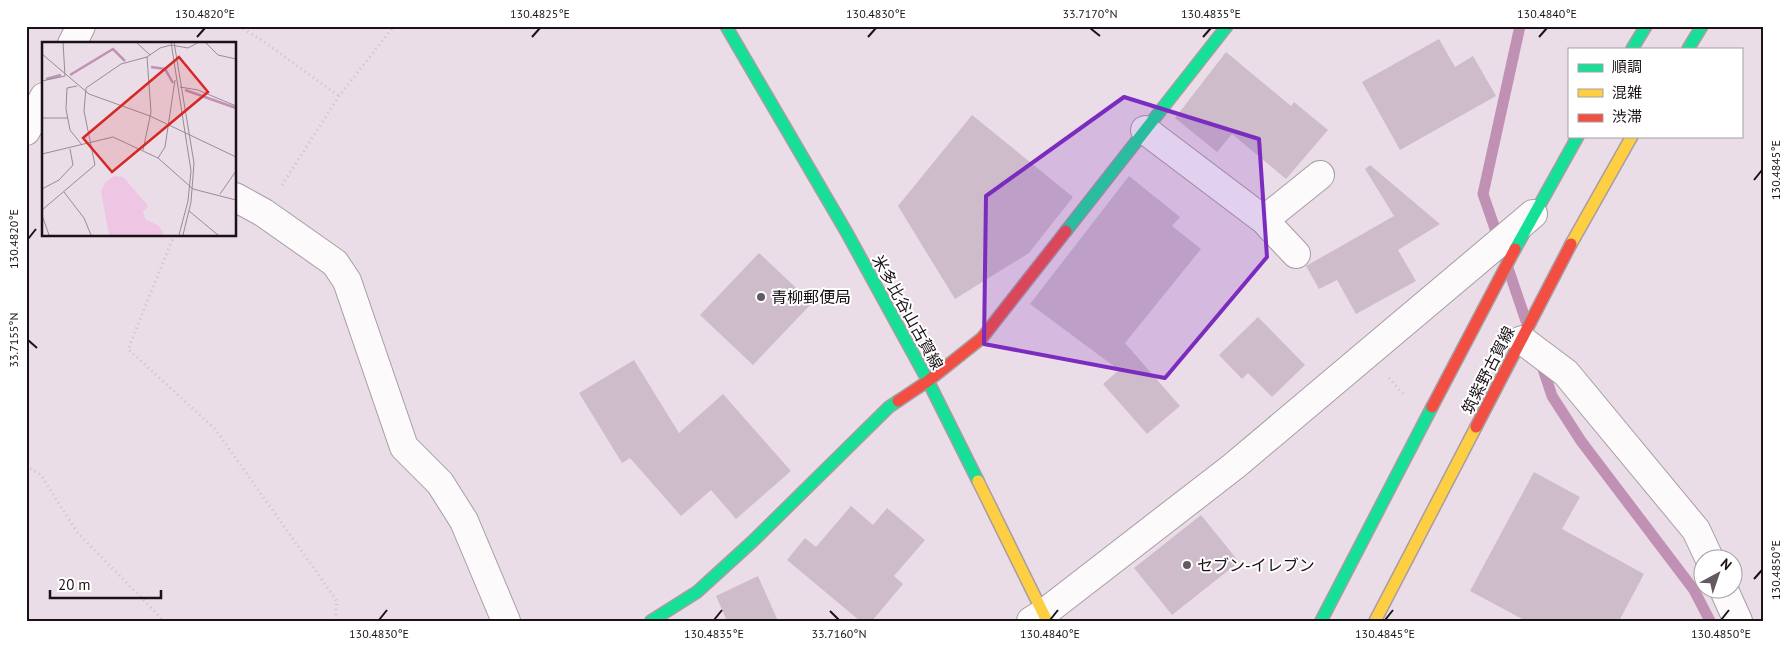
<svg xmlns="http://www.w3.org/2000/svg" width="1790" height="647" font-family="'PT Sans','Noto Sans JP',sans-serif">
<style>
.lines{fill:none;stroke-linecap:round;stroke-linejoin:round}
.stream{stroke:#c091b4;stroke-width:11}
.building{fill:#cfbcca}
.street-casing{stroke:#a79da4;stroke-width:30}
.fast-casing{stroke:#a79da4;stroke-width:14}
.slow-casing{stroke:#a79da4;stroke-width:14}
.jam-casing{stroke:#a79da4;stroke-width:14}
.path{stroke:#c7c3c6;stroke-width:3;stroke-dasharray:1 4;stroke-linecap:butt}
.street{stroke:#fcfafb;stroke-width:28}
.fast{stroke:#16e098;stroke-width:11}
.slow{stroke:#ffcf43;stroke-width:11}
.jam{stroke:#f24e42;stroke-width:11}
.marked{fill:#7b2cbf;fill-opacity:0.2;stroke:#7b2cbf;stroke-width:4;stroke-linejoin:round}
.ticks{fill:none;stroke:#1b1218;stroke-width:2}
.poi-dot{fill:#645960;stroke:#fff;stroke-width:2}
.labels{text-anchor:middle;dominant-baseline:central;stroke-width:4;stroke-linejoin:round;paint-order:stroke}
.poi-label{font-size:16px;fill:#1b1218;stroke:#fff;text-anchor:start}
.street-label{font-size:16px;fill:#1b1218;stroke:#fff}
.inset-river{fill:none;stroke:#c091b4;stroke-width:2.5}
.inset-road{fill:none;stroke:#988c94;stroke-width:1}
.view{fill:#d62828;fill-opacity:0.15;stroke:#d62828;stroke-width:2.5}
.inset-edge{fill:none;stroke:#1b1218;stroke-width:2.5}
.neatline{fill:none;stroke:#1b1218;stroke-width:2}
.ticks-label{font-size:12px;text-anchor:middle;fill:#1b1218}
</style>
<rect width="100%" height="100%" fill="#ebdde7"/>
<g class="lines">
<path class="stream" d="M1500 243 1483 194 1520 26
M1508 268 1526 321
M1540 360 1552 396 1581 441 1694 590 1710 621"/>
</g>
<path class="building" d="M1439 39 1455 67 1473 56 1496 96 1400 150 1362 82Z
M1226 52 1291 106 1294 102 1328 130 1286 179 1232 134 1217 152 1175 118Z
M972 115 1073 197 1029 253 955 299 898 206Z
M1370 165 1440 224 1398 250 1416 281 1356 314 1337 280 1319 289 1306 266 1394 216 1365 169Z
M1129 176 1180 217 1172 226 1201 249 1125 343 1180 406 1147 434 1103 384 1119 370 1030 304Z
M759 253 812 303 753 365 700 315Z
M1258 317 1305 365 1272 397 1248 373 1242 379 1219 355Z
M634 360 679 433 723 394 791 471 736 519 711 490 681 516 630 458 622 463 579 393Z
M1534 472 1580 497 1562 529 1644 574 1619 621H1526L1470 591Z
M851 506 873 525 887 508 925 540 894 576 903 584 872 621H860L787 560 805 538 816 547Z
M1201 515 1239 562 1172 615 1134 568Z
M758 576 778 621H727L716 596Z"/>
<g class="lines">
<defs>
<path id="street" d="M72 44 81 26
M1145 130 1264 220 1296 254
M26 131 44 97
M235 197 264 213 335 263 347 281 404 447 440 483 464 521 506 621
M1264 220 1320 175
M1522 340 1566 373 1696 530 1710 560
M1724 590 1738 621
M1031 621 1044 613 1234 466 1533 214"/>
<path id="fast" d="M726 26 847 233 928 381 978 481
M1632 49 1646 26
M1688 49 1702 26
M1066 231 1227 26
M1515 249 1578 136
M651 621 697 592 753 541 889 407 898 401
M1321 621 1432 407"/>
<path id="slow" d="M1571 244 1632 136
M978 481 1047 621
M1375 621 1476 427"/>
<path id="jam" d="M898 401 928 381 982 338 1066 231
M1432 407 1515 249
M1476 427 1571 244"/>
</defs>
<use href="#street" class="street-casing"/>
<use href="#fast" class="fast-casing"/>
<use href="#slow" class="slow-casing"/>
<use href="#jam" class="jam-casing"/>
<path class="path" d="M239 26 263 41 339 96
M282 185 339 96 394 26
M174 235 128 349 215 429 337 601 335 621
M1389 378 1403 394
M26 466 41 475 77 532 164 621"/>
<use href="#street" class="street"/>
<use href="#fast" class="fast"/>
<use href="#slow" class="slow"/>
<use href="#jam" class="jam"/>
</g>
<path class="marked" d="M1124 97 1259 139 1267 257 1165 378 984 344 986 196Z"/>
<path class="ticks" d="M1090 28 1100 36M197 37 205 28M532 37 540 28M868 37 876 28M1203 37 1211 28M1539 37 1547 28M1754 180 1762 170M28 239 36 229M28 340 37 348M1754 579 1762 570M830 611 839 620M379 620 387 610M714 620 722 610M1050 620 1058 610M1385 620 1393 610M1721 620 1729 610"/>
<g class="poi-dot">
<circle cx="761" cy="297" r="5"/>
<circle cx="1187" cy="565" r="5"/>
</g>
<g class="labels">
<g class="poi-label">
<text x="771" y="297">青柳郵便局</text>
<text x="1197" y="565">セブン-イレブン</text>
</g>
<g class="street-label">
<text transform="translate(908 312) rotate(61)">米多比谷山古賀線</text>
<text transform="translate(1488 370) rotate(-63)">筑紫野古賀線</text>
</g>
</g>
<g transform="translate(42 42)">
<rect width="194" height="194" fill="#ebdde7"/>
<path d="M72 134 81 135 101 158 106 164 101 170 103 177 117 184 122 193H67L59 149 64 140Z" fill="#eec5e3"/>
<path class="inset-river" d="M109 25 123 27 131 41M28 33 71 7 83 19M4 37 19 33M143 48 194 66"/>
<path class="inset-road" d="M94 0 108 13M129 0 149 129 146 159 137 193M132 0 152 121 149 160 141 193M163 0 176 13 194 17M0 12 47 52 108 74 194 115M0 39 23 34 21 0M35 44 25 46 24 67 28 88 40 103M138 45 156 48 194 64M0 76H26M101 108 109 70 105 15M0 112 71 95 116 116 151 147 194 158M116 116 123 105 133 38M0 147 17 138 31 123 28 107M22 150 42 176 49 193M178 152 194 129M0 168 53 123 42 69 44 46 79 22 105 15 118 6 129 3 146 6 157 0M147 169 176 193M0 173 7 193"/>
<path class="view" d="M137 15 166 50 70 130 41 96Z"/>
<rect width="194" height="194" class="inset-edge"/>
</g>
<rect width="1790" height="647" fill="none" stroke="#ffffff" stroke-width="55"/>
<rect x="1568" y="48" width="175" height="90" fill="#ffffff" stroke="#a4a0a3"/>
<rect x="1578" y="64" width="25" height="8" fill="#16e098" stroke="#a4a0a3"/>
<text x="1612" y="72" font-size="15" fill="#1b1218">順調</text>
<rect x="1578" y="89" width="25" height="8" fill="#ffcf43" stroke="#a4a0a3"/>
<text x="1612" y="98" font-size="15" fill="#1b1218">混雑</text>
<rect x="1578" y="114" width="25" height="8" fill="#f24e42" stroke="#a4a0a3"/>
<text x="1612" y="122" font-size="15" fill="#1b1218">渋滞</text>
<g transform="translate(1718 574) rotate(40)"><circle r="24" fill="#ffffff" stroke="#a4a0a3"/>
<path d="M0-4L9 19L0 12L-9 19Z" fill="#645960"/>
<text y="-8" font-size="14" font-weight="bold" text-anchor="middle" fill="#1b1218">N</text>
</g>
<path d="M50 590v8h111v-8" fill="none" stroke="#1b1218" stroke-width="2.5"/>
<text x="58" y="590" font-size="15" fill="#1b1218" stroke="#ffffff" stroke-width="4" paint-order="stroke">20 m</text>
<rect x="28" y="28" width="1734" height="592" class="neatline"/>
<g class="ticks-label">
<text x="205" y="18">130.4820°E</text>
<text x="540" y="18">130.4825°E</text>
<text x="876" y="18">130.4830°E</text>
<text x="1090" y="18">33.7170°N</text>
<text x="1211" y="18">130.4835°E</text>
<text x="1547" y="18">130.4840°E</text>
<text transform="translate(1776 170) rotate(-90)" y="4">130.4845°E</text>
<text transform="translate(14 239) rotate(-90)" y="4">130.4820°E</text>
<text transform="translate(14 340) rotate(-90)" y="4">33.7155°N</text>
<text transform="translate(1776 570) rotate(-90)" y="4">130.4850°E</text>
<text x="379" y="638">130.4830°E</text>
<text x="714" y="638">130.4835°E</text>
<text x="839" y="638">33.7160°N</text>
<text x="1050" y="638">130.4840°E</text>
<text x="1385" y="638">130.4845°E</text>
<text x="1721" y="638">130.4850°E</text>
</g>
</svg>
